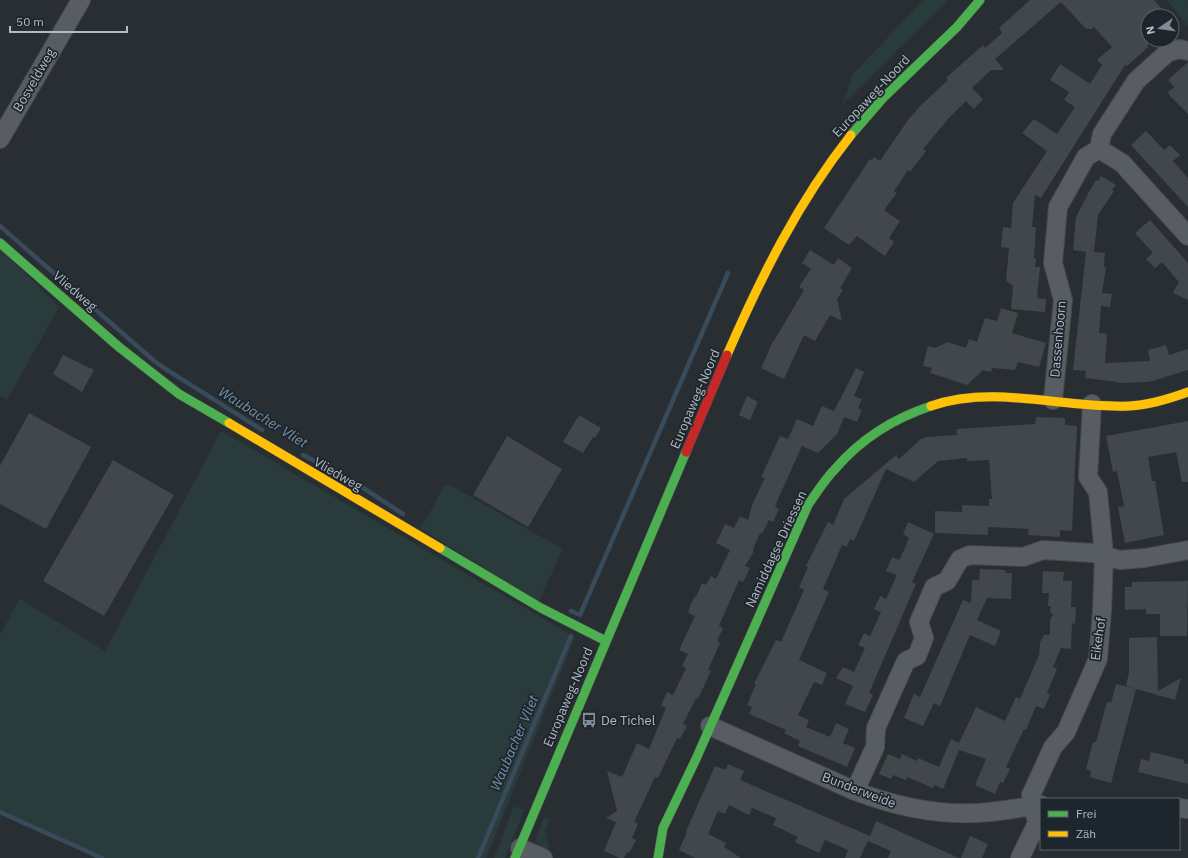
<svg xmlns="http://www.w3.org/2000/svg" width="1188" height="858" font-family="'IBM Plex Sans',sans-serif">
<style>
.green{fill:#293b3a}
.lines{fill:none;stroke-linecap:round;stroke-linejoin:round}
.stream{stroke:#384b5a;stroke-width:4.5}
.building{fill:#42474b}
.street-casing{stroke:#464a4e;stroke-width:20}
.fast-casing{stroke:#464a4e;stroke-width:10}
.slow-casing{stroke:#464a4e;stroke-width:10}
.jam-casing{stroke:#464a4e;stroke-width:10}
.street{stroke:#585d62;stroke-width:18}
.fast{stroke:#4caf50;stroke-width:9}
.slow{stroke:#ffc107;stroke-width:9}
.jam{stroke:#c62828;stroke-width:9}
.labels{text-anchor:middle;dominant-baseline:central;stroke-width:3.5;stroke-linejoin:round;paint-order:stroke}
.street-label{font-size:13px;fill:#b3bcc5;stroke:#1d262d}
.poi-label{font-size:13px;fill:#b3bcc5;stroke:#1d262d;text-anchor:start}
.water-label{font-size:14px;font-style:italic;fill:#7691a5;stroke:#1d262d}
</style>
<rect width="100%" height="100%" fill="#292e33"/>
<path class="green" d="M923 0H948L842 105 853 74Z
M1167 0H1187L1188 1V26Z
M0 248 59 307 7 400 0 396Z
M221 431 575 637 486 858H102L0 814V634L20 599 105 651Z
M448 484 561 548 562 550 539 602 420 528 436 502 442 488Z
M514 806 524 810 505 858H494Z
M544 817 550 819 545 832 549 847 548 852C540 849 536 845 536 837Z"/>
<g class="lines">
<path class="stream" d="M0 226 153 360 164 368 262 430
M303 455 351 480 403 514
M571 611 580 615 728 273
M0 812 102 858
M478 858 571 636"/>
</g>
<path class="building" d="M1030 0H1154L1168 16H1148V47L1127 66 1125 65 1041 198 1035 195 1032 227H1036L1034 258H1036L1035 267H1040L1037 298 1046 299 1045 312 1011 309 1013 286 1006 281 1009 248 1001 247 1003 227 1011 228 1013 203 1047 151 1022 133 1034 119 1057 134 1075 107 1064 100 1069 92 1050 80 1060 64 1090 84 1102 65 1097 60 1112 47 1094 27 1091 29H1086L1061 2 995 59 1004 70H991L972 88 983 99 974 109 966 101 949 118 923 149 926 151 910 172 908 170 894 191 897 193 884 210 900 221 889 238 894 242 885 256 857 236 849 245 824 228 870 159 872 160 874 157 880 161 908 120 920 106 948 80 946 78 983 45 985 48 1002 33 999 28Z
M1188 62V114L1170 96 1168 92 1174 87 1168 80Z
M1146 131 1164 150 1170 145 1180 155 1173 161 1188 178V207L1131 145Z
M1101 176 1116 185 1112 190 1114 191 1098 215 1094 252 1105 253 1104 267H1106L1102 293 1112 294 1110 307 1101 306 1100 319 1099 333 1107 334 1105 363 1150 361 1148 350 1166 345 1169 355 1188 349V370L1149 382 1118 383V382L1085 378 1086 371 1073 370 1086 252 1073 250 1076 217 1089 192 1096 180 1098 181Z
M1150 220 1188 263V300L1173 293 1179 282 1162 262 1155 268 1146 259 1153 253 1135 233Z
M810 250 834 265 838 258 852 268 840 288 843 290 837 299 842 321 830 315 815 341 804 335 784 379 761 368 773 341H774L804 290 799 287 811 269 802 263Z
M1001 308 1018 313 1012 333 1046 343 1039 367 1018 362 1015 370 992 368 991 372 983 370 967 385 930 373 932 368 923 366 928 346 935 348 948 342 966 348 969 339 977 342 985 318 997 321Z
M63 355 94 370 82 392 53 374Z
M856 368 864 372 854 396 862 399 858 408 862 410 857 422 844 417 837 434 818 453 802 446 778 499 775 507 779 509 773 522 769 520 762 534 760 533 753 549V553L745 566 750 568 743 582 739 580 719 626 723 628 717 641 720 643 708 670 711 671 698 699 696 698 683 724 687 726 680 739 677 738 658 778 655 777 634 822 638 824 632 838 636 840 629 853 627 852 624 858H620L604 851 616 822 606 818 617 811 607 771 622 777 637 743 649 749 666 708 661 705 667 692 673 695 686 668 682 666 688 654 679 650 695 616 688 613 690 606 695 596 696 597 702 583 706 585 711 576 716 579 730 550 716 543 725 524 734 528 740 516 748 520 752 505 765 478 761 477 780 436 788 439 797 419 813 426 822 406 834 411Z
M747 396 758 402 750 420 739 415Z
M29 413 91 447 46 529 0 504V466Z
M579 415 601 428 595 438 593 437 583 453 563 442Z
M1036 417 1065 418V425L1077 426 1072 531 1060 530V537L1028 535 1029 529 988 527V535L935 533V511L962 512V505L989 506V499H992L989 460 967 461V458L938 461 914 482 886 469 854 541 850 539 847 547 842 545 823 589 829 592 799 660 827 673 822 685 814 682 798 715 809 720 806 727 830 737 836 723 849 729 843 743 855 748 847 767 798 746 800 741 784 733 786 730 749 714 752 707 747 705 756 684H754L776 640 781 642 804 590 799 587 808 567 806 566 828 522 833 525 844 499 896 455 899 459 921 439 927 437 957 435V429L1035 424Z
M1188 421V482H1182L1176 452 1148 457 1152 481H1155L1164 535 1125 543 1118 507 1124 506 1117 471 1113 472 1106 436Z
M507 436 562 469 528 527 473 495Z
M113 460 174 495 104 616 43 581Z
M908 522 934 534 912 582 916 584 869 693 873 695 865 712 845 704 853 686 836 678 843 667 854 672 865 648 858 645 864 633 870 636 881 612 874 609 880 596 886 599 897 575 886 571 892 557 899 560 904 550 909 538 903 534Z
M980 569 1006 570 1005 573H1012L1011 599 987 598 977 620 1001 631 995 646 970 635 940 706 934 703 923 726 904 718 914 694 920 697 963 600 971 603 972 580H979Z
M1043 571 1064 572 1063 581H1072L1071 607H1076L1075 624 1072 623 1071 649 1061 648 1053 667 1057 669 1047 693 1050 695 1044 709 1036 706 1026 730 1024 729 1006 767 1010 769 1003 783 1000 782 995 794 975 785 986 759 959 750 943 789 934 785 933 788 907 777 906 780 893 775 891 779 879 774 888 754 900 759 902 754 917 761 918 758 939 767 951 739 959 743 976 707 1005 721 1016 697 1020 699 1039 655 1040 643 1044 635H1050V620L1053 614 1050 613 1051 606H1048L1049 593H1042Z
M1188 581 1187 636H1160V614H1146V609L1125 610V587H1132V582Z
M1157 637 1158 691 1181 678 1175 700 1126 686 1129 672V638Z
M1116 684 1136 689 1111 783 1090 777 1091 771 1086 769 1093 742H1096L1107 702 1111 703Z
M1151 752 1184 760V763L1188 764V784L1138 772 1141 759 1149 761Z
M728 764 744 771 740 780 870 836 876 821 959 858H888L891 851 868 841 860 858H845L848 850 825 840 819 853 795 842 798 837 773 825 776 818 752 808 749 815 729 805 725 814 718 811 708 834 726 843 724 847 741 858H695L679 850 687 832 686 831 715 766 726 770Z
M970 836 988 844 982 858H961Z"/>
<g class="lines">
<defs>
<path id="street" d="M0 139 81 0
M1099 149 1122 163 1188 236
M1053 400 1063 300 1053 263 1058 207 1086 157 1099 149 1102 134 1136 81 1168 52 1180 49 1188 51
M710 726 855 791C897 807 944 817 990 812 1007 810 1024 807 1041 805
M855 791 875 747 876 728 906 661 917 656 924 638 919 622 934 587 947 581 960 559 970 555 1023 557 1043 550 1093 553 1120 560 1145 558 1188 550
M1179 808 1188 809
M520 848 543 858
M1020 858 1037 823 1031 795 1053 747 1066 732 1098 659 1102 611 1104 555 1098 492 1088 477 1092 404"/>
<path id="fast" d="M851 135 883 98 957 27 980 0
M0 243 119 347 179 394 229 423
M440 548 541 608 606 641
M515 858 686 452
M658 858 663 828 696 759 808 505C817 492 825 479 836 468 861 439 895 418 931 406"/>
<path id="slow" d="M727 355C761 277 798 202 851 135
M931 406C996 384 1063 409 1129 406 1149 405 1169 399 1188 392
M229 423 440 548"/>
<path id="jam" d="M686 452 727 355"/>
</defs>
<use href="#street" class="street-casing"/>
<use href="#fast" class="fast-casing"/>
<use href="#slow" class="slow-casing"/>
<use href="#jam" class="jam-casing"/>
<use href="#street" class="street"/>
<use href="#fast" class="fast"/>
<use href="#slow" class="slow"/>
<use href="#jam" class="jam"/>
</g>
<defs>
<symbol id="bus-bare" viewBox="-9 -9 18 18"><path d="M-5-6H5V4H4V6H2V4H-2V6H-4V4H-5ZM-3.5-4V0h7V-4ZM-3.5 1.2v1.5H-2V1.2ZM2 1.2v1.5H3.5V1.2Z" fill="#838a92" stroke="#1d262d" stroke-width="2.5" paint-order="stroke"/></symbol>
</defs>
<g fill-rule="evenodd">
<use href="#bus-bare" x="578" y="709" width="22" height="22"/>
</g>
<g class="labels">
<g class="street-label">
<text transform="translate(34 80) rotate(-60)">Bosveldweg</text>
<text transform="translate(871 96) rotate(-47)">Europaweg-Noord</text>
<text transform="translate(75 291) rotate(41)">Vliedweg</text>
<text transform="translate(1058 339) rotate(-85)">Dassenhoorn</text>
<text transform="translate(695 399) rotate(-67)">Europaweg-Noord</text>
<text transform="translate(338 474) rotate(30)">Vliedweg</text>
<text transform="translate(776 549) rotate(-65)">Namiddagse Driessen</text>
<text transform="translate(1098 639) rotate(-82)">Eikehof</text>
<text transform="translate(568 697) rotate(-67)">Europaweg-Noord</text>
<text transform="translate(859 790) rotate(21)">Bunderweide</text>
</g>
<g class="poi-label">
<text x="601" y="720">De Tichel</text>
</g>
<g class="water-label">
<text transform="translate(263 417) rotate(32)">Waubacher Vliet</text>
<text transform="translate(514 743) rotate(-67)">Waubacher Vliet</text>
</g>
</g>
<rect x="1040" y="798" width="140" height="52" fill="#1d262d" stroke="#59626a"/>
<rect x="1048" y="811" width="20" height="6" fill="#4caf50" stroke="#59626a"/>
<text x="1076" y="818" font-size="12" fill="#b3bcc5">Frei</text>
<rect x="1048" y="831" width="20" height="6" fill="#ffc107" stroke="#59626a"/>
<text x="1076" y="838" font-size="12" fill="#b3bcc5">Zäh</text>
<g transform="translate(1160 28) rotate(257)"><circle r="19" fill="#1d262d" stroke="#59626a"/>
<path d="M0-3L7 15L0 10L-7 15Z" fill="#838a92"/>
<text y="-6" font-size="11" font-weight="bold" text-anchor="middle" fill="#b3bcc5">N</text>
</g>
<path d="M10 26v6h117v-6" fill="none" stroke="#b3bcc5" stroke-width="2"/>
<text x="16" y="26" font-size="12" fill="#b3bcc5" stroke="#1d262d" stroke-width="3" paint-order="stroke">50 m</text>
</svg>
